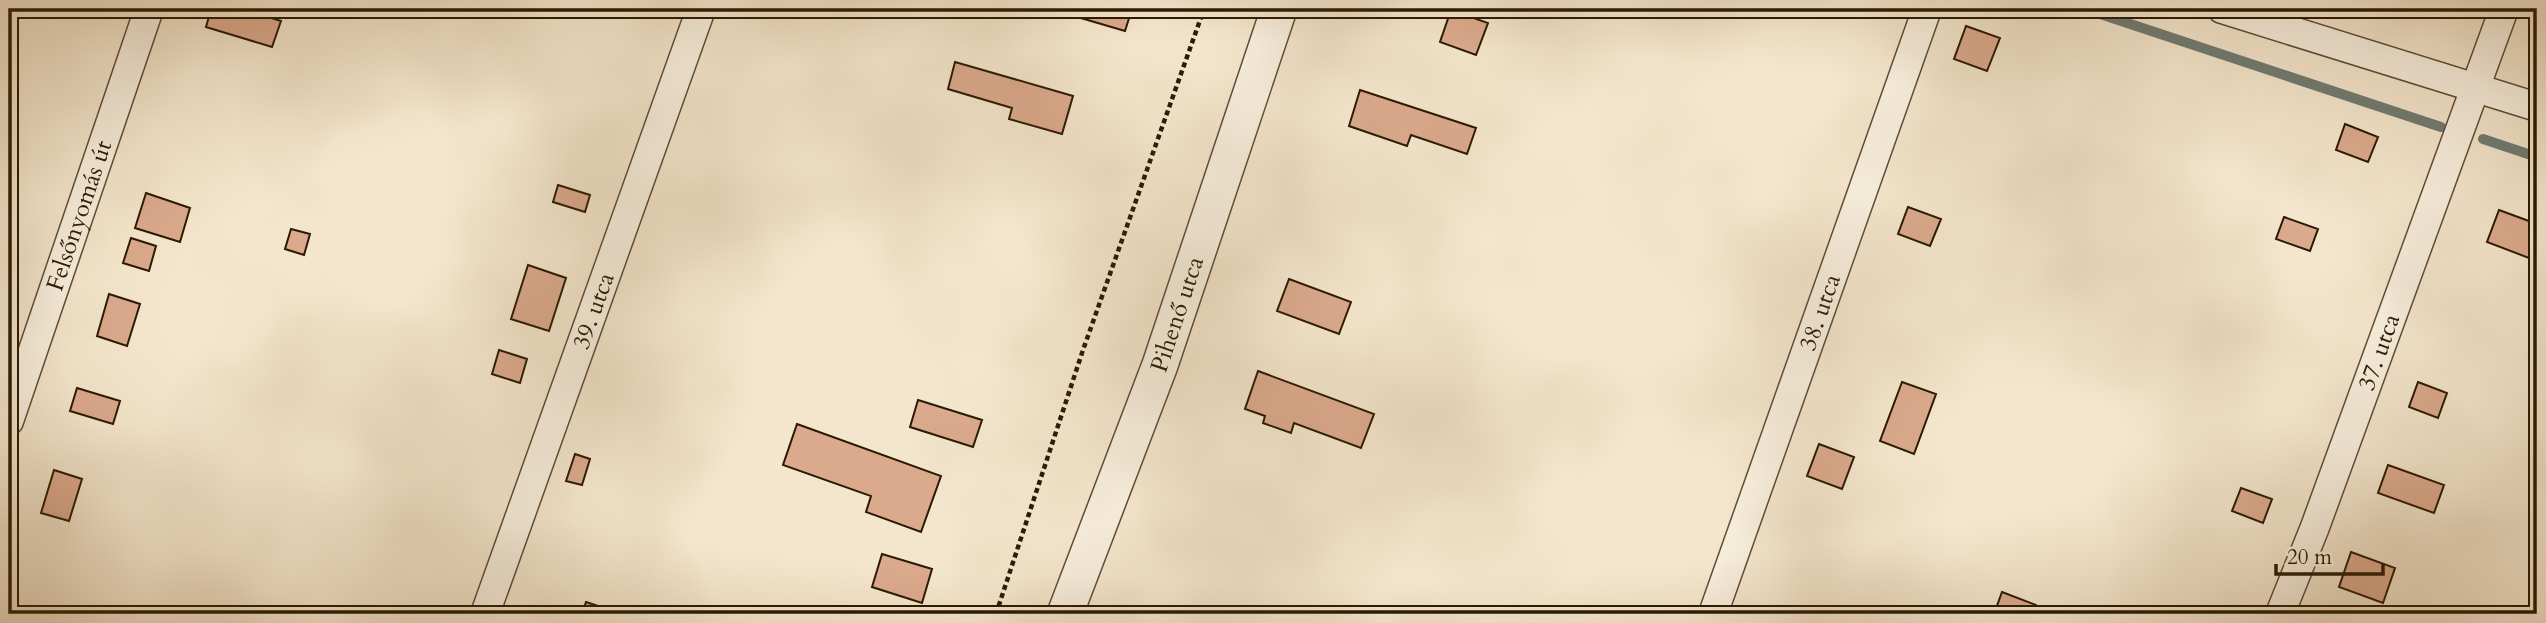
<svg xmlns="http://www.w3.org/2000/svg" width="2546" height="623" font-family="Cardo,serif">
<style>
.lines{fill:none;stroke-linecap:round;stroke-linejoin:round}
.stream{stroke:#707c74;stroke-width:10}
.building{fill:#dbaa8d;stroke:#2a1a03;stroke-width:2}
.minor-casing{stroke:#5c4d36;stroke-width:31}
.tertiary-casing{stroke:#5c4d36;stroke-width:38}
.path{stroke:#2a1a03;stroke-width:4.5;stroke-dasharray:5 3.5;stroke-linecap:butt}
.minor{stroke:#f8efde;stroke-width:28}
.tertiary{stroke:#f8efde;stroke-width:35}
.labels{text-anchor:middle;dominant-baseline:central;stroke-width:5;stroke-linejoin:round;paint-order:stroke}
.street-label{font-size:24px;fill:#2a1a03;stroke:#f8efde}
</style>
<rect width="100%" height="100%" fill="#f4e6cd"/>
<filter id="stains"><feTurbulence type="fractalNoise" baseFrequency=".00286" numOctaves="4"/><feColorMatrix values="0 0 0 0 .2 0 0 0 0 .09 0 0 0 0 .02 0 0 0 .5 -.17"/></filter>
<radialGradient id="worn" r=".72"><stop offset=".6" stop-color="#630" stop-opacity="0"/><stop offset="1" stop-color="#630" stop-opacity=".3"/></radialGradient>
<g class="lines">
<path class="stream" d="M2085 9 2441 127
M2483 139 2537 157"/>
</g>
<path class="building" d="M211 9H242L281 21 272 47 206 27Z
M1076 9H1119L1131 12 1125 31 1074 16Z
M1451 10 1488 23 1476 55 1440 42Z
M1966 26 2000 38 1987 71 1954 59Z
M955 62 1073 96 1062 134 1009 119 1012 108 948 89Z
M1360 90 1476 128 1467 154 1411 135 1407 146 1349 126Z
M2345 124 2378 137 2368 162 2336 150Z
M558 185 590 195 585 212 553 202Z
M146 193 190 208 180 242 135 228Z
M1908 207 1941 219 1930 246 1898 234Z
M2499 210 2537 224V235L2529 258 2487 242Z
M2284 217 2318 229 2310 251 2276 239Z
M291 229 310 234 304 255 285 249Z
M131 238 156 246 149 271 123 263Z
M528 265 566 278 549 331 511 319Z
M1289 279 1351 302 1339 334 1277 311Z
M109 294 140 304 127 346 97 336Z
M499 350 527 359 520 383 492 374Z
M1258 371 1374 414 1361 448 1294 423 1291 433 1263 423 1265 416 1245 409Z
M1902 382 1936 394 1914 454 1880 441Z
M2418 382 2447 393 2438 418 2409 407Z
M77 388 120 401 113 424 70 411Z
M918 400 982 420 973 447 910 427Z
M797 424 941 476 921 532 866 512 871 496 783 465Z
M1819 444 1854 457 1842 489 1807 476Z
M575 454 590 459 582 485 566 481Z
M2388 465 2444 485 2434 513 2378 493Z
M54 470 82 479 69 521 41 513Z
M2241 488 2272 499 2263 523 2232 511Z
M2351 552 2395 568 2383 603 2339 587Z
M882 554 932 569 922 603 872 587Z
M2002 592 2036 605 2033 614H1994Z
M586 602 613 611 612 614H582Z"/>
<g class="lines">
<defs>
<g id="minor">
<path d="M2222 9 2537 107"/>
<path id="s1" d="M9 421 149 9"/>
<path id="s2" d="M485 614 701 9"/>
<path id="s3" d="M1713 614 1927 9"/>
<path id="s4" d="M2280 614 2315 527 2504 9"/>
</g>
<g id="tertiary">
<path id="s5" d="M1065 614 1160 365 1279 9"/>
</g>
</defs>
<use href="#minor" class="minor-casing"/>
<use href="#tertiary" class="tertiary-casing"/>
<path class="path" d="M996 614 1083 350 1204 9"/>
<use href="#minor" class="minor"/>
<use href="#tertiary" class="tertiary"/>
</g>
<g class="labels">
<g class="street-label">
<text stroke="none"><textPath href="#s1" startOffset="217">Felsőnyomás út</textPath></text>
<text stroke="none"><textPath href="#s2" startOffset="322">39. utca</textPath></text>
<text stroke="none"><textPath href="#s3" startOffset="320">38. utca</textPath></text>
<text stroke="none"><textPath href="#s5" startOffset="320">Pihenő utca</textPath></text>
<text stroke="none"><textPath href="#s4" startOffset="280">37. utca</textPath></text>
</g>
</g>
<rect width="2546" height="623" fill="none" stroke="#f4e6cd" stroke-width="35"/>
<rect x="10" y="10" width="2525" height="602" fill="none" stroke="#2a1a03" stroke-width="3.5"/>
<rect x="18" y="18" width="2511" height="588" fill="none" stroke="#2a1a03" stroke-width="2"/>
<path d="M2276 564v10h107v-10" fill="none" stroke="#2a1a03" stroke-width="3.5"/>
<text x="2287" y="564" font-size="21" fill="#2a1a03" stroke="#f8efde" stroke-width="5" paint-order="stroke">20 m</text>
<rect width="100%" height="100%" filter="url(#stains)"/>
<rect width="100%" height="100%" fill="url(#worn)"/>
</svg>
